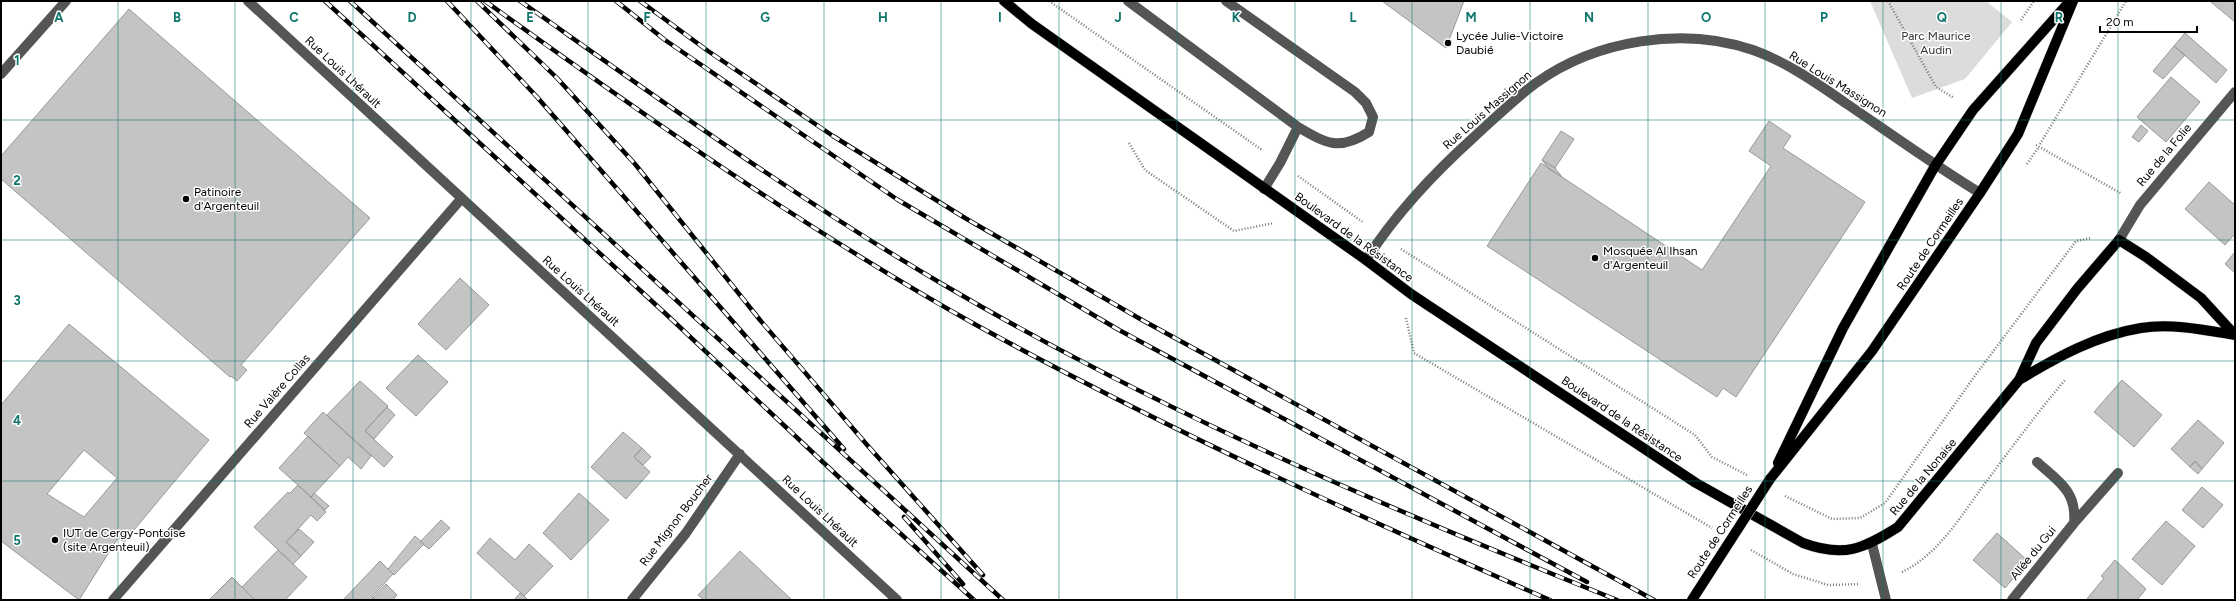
<svg xmlns="http://www.w3.org/2000/svg" width="2236" height="601" font-family="Figtree,sans-serif">
<style>
.green{fill:#dcdcdc}
.building{fill:#c4c4c4;stroke:#999;fill-rule:evenodd}
.lines{fill:none;stroke-linecap:round;stroke-linejoin:round}
.major-casing{stroke:#dbdbdb;stroke-width:11}
.path{stroke:#777;stroke-width:2.5;stroke-dasharray:1 2;stroke-linecap:butt}
.minor{stroke:#555;stroke-width:10}
.major{stroke:#000;stroke-width:10}
.rail-casing{stroke:#000;stroke-width:4.5}
.rail{stroke:#fff;stroke-width:3;stroke-dasharray:9;stroke-linecap:butt}
.major-bridge-casing{stroke:#dbdbdb;stroke-width:11;stroke-linecap:butt}
.major-bridge{stroke:#000;stroke-width:10}
.grid{fill:none;stroke:#0f766e;stroke-width:1;stroke-opacity:0.55}
.poi-dot{fill:#000;stroke:#fff;stroke-width:1.5}
.labels{text-anchor:middle;dominant-baseline:central;stroke-width:3;stroke-linejoin:round;paint-order:stroke}
.poi-label{font-size:12px;fill:#000;stroke:#fff;text-anchor:start}
.park-label{font-size:12px;fill:#333;stroke:#fff}
.street-label{font-size:12px;fill:#000;stroke:#fff}
.grid-label{font-size:13px;text-anchor:middle;font-weight:bold;fill:#0f766e;stroke:#fff;stroke-width:3;stroke-linejoin:round;paint-order:stroke}
</style>
<rect width="100%" height="100%" fill="#fff"/>
<path class="green" d="M1870 1H1986L2012 22 1965 79 1912 98Z"/>
<path class="building" d="M1382 1H1464L1446 48Z
M2212 1H2235V22L2211 2Z
M129 9 370 218 241 365 247 370 237 381 231 376 230 377 1 179V156Z
M2185 33 2227 70 2216 83 2174 46Z
M2174 46 2185 55 2163 79 2153 71Z
M2171 77 2200 102 2166 142 2137 117Z
M1769 121 1791 136 1783 148 1865 202 1736 397 1723 388 1717 397 1487 246 1541 163 1702 270 1771 166 1749 151Z
M2141 125 2148 131 2139 142 2132 137Z
M1561 131 1574 139 1555 168 1542 160Z
M1542 160 1555 168 1562 177 1549 169Z
M2209 182 2235 205V234L2225 245 2185 209Z
M2235 252V273L2225 264Z
M460 278 489 305 446 350 418 324Z
M69 324 209 440 124 542 118 538 79 600 1 541V405ZM84 450 117 478 84 517 47 494Z
M418 355 448 382 416 416 386 388Z
M2122 380 2162 415 2134 447 2094 412Z
M360 381 388 406 365 431 393 457 384 467 327 415Z
M387 407 395 415 374 439 365 431Z
M323 412 371 456 361 469 348 457 340 466 304 433Z
M2198 420 2224 443 2202 469 2195 461 2190 467 2171 449Z
M623 432 642 448 634 457 650 472 626 499 591 467Z
M308 436 340 466 311 497 279 468Z
M642 448 651 457 643 465 634 457Z
M2195 461 2202 469 2198 474 2190 467Z
M298 485 326 512 317 521 311 515 286 542 301 556 293 564 254 527 288 492 289 494Z
M2202 487 2223 505 2203 528 2182 510Z
M314 493 329 506 325 510 311 497Z
M579 493 609 520 571 560 543 533Z
M441 520 450 528 429 549 420 542Z
M2166 521 2195 546 2162 585 2132 559Z
M299 529 314 542 301 556 286 542Z
M1997 533 2028 561 2005 588 1973 560Z
M415 536 424 544 394 575 388 569Z
M490 538 515 560 529 544 553 566 524 596 477 553Z
M278 550 307 577 285 600H255L242 587Z
M740 551 792 600H704L698 595Z
M2115 560 2146 589 2137 600H2086L2104 578 2101 576Z
M380 561 393 574 372 597 376 600H343Z
M232 577 255 600H209Z
M386 584 397 595 393 600H376L373 598Z
M520 593 524 596 528 600H514Z"/>
<g class="lines">
<defs>
<path id="major" d="M1004 1 1032 24 1366 260 1411 294 1696 483 1803 543C1844 558 1863 549 1898 527L2019 380 2036 343 2077 289 2119 240 2146 257 2201 298 2235 335
M2019 380C2057 357 2097 335 2141 328 2171 323 2205 330 2235 335
M1778 463 1843 328 1935 166 1973 110 2070 1
M1770 479 1872 351 1980 193 2018 134 2073 1"/>
</defs>
<use href="#major" class="major-casing"/>
<path class="path" d="M1049 1 1262 150
M1888 1 1936 87 1954 98
M2021 20 2034 1
M1129 143 1145 170 1234 231 1274 223
M2040 144 2126 1
M2036 145 2122 194
M2027 164 2038 148
M1298 176 1364 223
M1401 249 1695 435 1712 457 1747 475
M1406 318 1414 353 1712 528
M1785 496 1832 519 1860 518 1885 503 1974 377 2076 241 2091 238
M1751 550 1793 574 1828 585 1860 584
M1902 572C1938 555 1961 516 1983 486 2010 450 2036 414 2065 380"/>
<path class="minor" d="M248 1 897 600
M1128 1 1298 127C1327 144 1339 151 1369 132L1373 117 1366 103 1355 92 1226 1
M1 74 66 1
M1264 189 1280 163 1298 127
M2119 240 2140 205 2235 92
M1366 260C1396 213 1433 174 1474 137 1494 119 1514 99 1536 83 1596 40 1683 26 1753 50 1787 62 1818 84 1847 104 1891 134 1934 165 1980 193
M2074 523 2118 473
M1872 544 1886 600
M113 600 461 199
M632 600 686 533 740 454
M2012 600 2074 523C2077 491 2058 481 2037 462"/>
<use href="#major" class="major"/>
<defs>
<path id="rail" d="M325 1 667 315 860 497 974 600
M350 1 1003 600
M447 1 537 97 844 449
M477 1 557 78 635 164 760 320 868 446 983 575
M485 1C645 116 806 230 978 326 1164 428 1356 515 1550 600
M520 1C659 99 797 199 944 285 1158 411 1387 508 1617 600
M616 1 665 40 898 200 1119 330 1587 582
M640 1 708 51 833 136 965 218 1142 320 1654 600
M904 517 963 584"/>
</defs>
<use href="#rail" class="rail-casing"/>
<use href="#rail" class="rail"/>
<defs>
<path id="major-bridge" d="M1692 600 1770 479"/>
</defs>
<use href="#major-bridge" class="major-bridge-casing"/>
<use href="#major-bridge" class="major-bridge"/>
</g>
<path class="grid" d="M118 1V600M235 1V600M353 1V600M471 1V600M588 1V600M706 1V600M824 1V600M941 1V600M1059 1V600M1177 1V600M1295 1V600M1412 1V600M1530 1V600M1648 1V600M1765 1V600M1883 1V600M2001 1V600M2118 1V600M1 120H2235M1 240H2235M1 361H2235M1 481H2235"/>
<g class="poi-dot">
<circle cx="1448" cy="43" r="4"/>
<circle cx="186" cy="199" r="4"/>
<circle cx="1595" cy="258" r="4"/>
<circle cx="55" cy="540" r="4"/>
</g>
<g class="labels">
<g class="poi-label">
<text x="1456" y="36">Lycée Julie-Victoire<tspan x="1456" dy="14">Daubié</tspan></text>
<text x="194" y="192">Patinoire<tspan x="194" dy="14">d'Argenteuil</tspan></text>
<text x="1603" y="251">Mosquée Al Ihsan<tspan x="1603" dy="14">d'Argenteuil</tspan></text>
<text x="63" y="533">IUT de Cergy-Pontoise<tspan x="63" dy="14">(site Argenteuil)</tspan></text>
</g>
<g class="park-label">
<text x="1936" y="36">Parc Maurice<tspan x="1936" dy="14">Audin</tspan></text>
</g>
<g class="street-label">
<text transform="translate(343 72) rotate(43)">Rue Louis Lhérault</text>
<text transform="translate(1838 84) rotate(32)">Rue Louis Massignon</text>
<text transform="translate(1487 110) rotate(-41)">Rue Louis Massignon</text>
<text transform="translate(2164 155) rotate(-50)">Rue de la Folie</text>
<text transform="translate(1354 237) rotate(36)">Boulevard de la Résistance</text>
<text transform="translate(1930 244) rotate(-56)">Route de Cormeilles</text>
<text transform="translate(581 291) rotate(42)">Rue Louis Lhérault</text>
<text transform="translate(277 391) rotate(-49)">Rue Valère Collas</text>
<text transform="translate(1622 419) rotate(34)">Boulevard de la Résistance</text>
<text transform="translate(1923 477) rotate(-50)">Rue de la Nonaise</text>
<text transform="translate(820 511) rotate(43)">Rue Louis Lhérault</text>
<text transform="translate(676 520) rotate(-53)">Rue Mignon Boucher</text>
<text transform="translate(1720 532) rotate(-57)">Route de Cormeilles</text>
<text transform="translate(2033 553) rotate(-51)">Allée du Gui</text>
</g>
</g>
<g class="grid-label">
<text x="59" y="22">A</text>
<text x="177" y="22">B</text>
<text x="294" y="22">C</text>
<text x="412" y="22">D</text>
<text x="530" y="22">E</text>
<text x="647" y="22">F</text>
<text x="765" y="22">G</text>
<text x="883" y="22">H</text>
<text x="1000" y="22">I</text>
<text x="1118" y="22">J</text>
<text x="1236" y="22">K</text>
<text x="1353" y="22">L</text>
<text x="1471" y="22">M</text>
<text x="1589" y="22">N</text>
<text x="1706" y="22">O</text>
<text x="1824" y="22">P</text>
<text x="1942" y="22">Q</text>
<text x="2059" y="22">R</text>
<text x="17" y="65">1</text>
<text x="17" y="185">2</text>
<text x="17" y="305">3</text>
<text x="17" y="425">4</text>
<text x="17" y="545">5</text>
</g>
<rect width="2236" height="601" fill="none" stroke="#000000" stroke-width="4"/>
<path d="M2100 26v6h97v-6" fill="none" stroke="#000000" stroke-width="2"/>
<text x="2106" y="26" font-size="12" fill="#000000" stroke="#ffffff" stroke-width="3" paint-order="stroke">20 m</text>
</svg>
